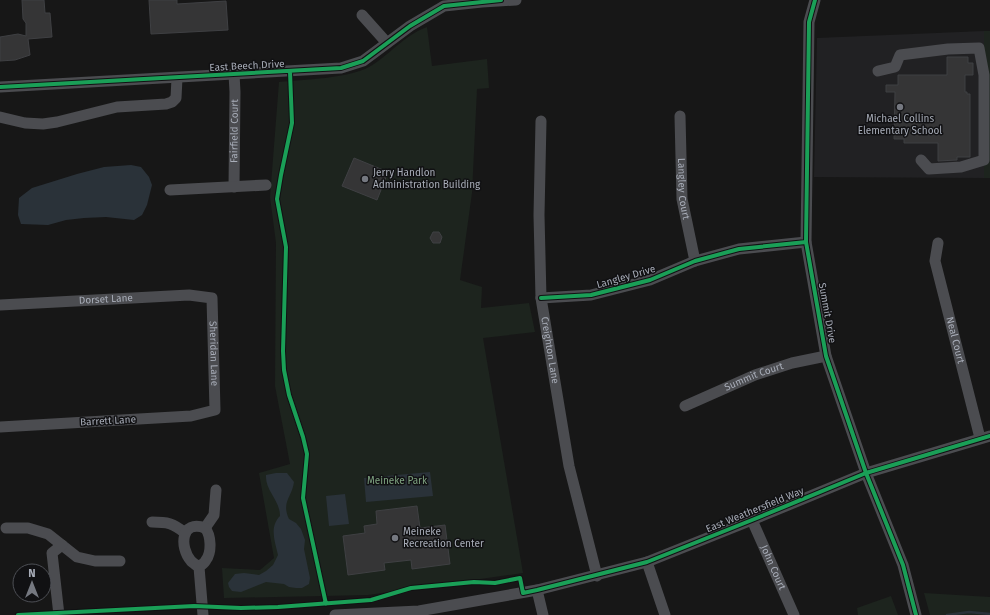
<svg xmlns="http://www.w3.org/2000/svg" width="990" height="615" font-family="'Fira Sans',sans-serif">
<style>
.built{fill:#212123}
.green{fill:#1d241e}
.water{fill:#2a3239}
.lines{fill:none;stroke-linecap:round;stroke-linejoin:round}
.stream{stroke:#2a3239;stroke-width:2.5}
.building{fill:#353536;stroke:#3f4043}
.minor{stroke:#4b4c50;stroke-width:11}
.cycleway-casing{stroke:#111113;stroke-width:6}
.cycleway{stroke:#1a9f57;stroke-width:4}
.poi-dot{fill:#757880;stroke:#111113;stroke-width:1.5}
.labels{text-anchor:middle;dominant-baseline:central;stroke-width:3;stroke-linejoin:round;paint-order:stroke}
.street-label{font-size:10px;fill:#a8adb8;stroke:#111113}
.poi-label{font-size:10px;fill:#a8adb8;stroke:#111113;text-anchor:start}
.park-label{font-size:10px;fill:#7fa381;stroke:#111113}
</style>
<rect width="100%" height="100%" fill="#171717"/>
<path class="built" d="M984 31V178L814 177 817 38Z"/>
<path class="green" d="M427 27 432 66 487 59 489 88 477 89 472 193 460 280 482 287 481 308 529 303 535 332 483 338 523 573 368 595 224 598 222 568 260 570 274 558 259 473 290 464 275 386 276 243 270 197 279 82C303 80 349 78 369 67 390 55 404 35 427 27Z
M984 31H990V178H984Z
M924 593 990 597V615H930Z
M891 596 898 615H858L857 608Z"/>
<path class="water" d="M131 165 141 167 149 177 152 185 147 205 142 215 134 220 106 217 84 218 66 220 48 225 21 224 18 215 19 198 32 188 77 174 104 167Z
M430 472 433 496 366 502 364 478Z
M276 473H287L294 482C292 497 281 502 289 519L296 523 301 529 305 540 304 549 310 578 309 584 302 588H296L289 587 284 584 266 582 241 592 232 591 229 587 228 583 235 574 244 573 259 575 266 571 273 565 278 555C275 542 269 527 280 516 280 500 265 491 266 475Z
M345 494 349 524 329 526 326 496Z"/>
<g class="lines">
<path class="stream" d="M947 615 969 612 990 614"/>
</g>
<path class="building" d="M22 0H44L45 13H50L52 37 28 39 30 55 15 60 0 61V37L18 34 26 36V23L23 19Z
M149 0H177V4L226 1 228 30 151 34Z
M947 57H968V63H973V75H965V92H967V94H970V157H957V160L938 161V143H904V139H894L895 92H886V85H898V75H947Z
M354 158 388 172 377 200 342 186Z
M433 232H439L442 237 440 243H433L430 238Z
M417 506 420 528 445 525 450 564 412 569 411 560 384 563 385 570 348 575 343 536 365 533 364 526 377 524 376 511Z"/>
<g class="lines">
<g class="minor">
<path d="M815 0 809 22 806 242 826 356 866 473 903 565 916 615"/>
<path d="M362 15 387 43"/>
<path d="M878 71 895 67 900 55 948 49 979 48 984 75V160L961 167 929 169 921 160"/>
<path d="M0 87 341 68 363 61 410 26 444 6 482 2 516 0"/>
<path id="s1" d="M680 116 682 199 695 261"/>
<path d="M0 117 25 123 43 124 57 122 117 107 166 104 172 102 176 98 177 78"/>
<path id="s2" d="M541 121 539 215 541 298 569 466 597 576"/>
<path id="s3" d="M234 187 235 92 234 74"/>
<path d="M170 190 266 185"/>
<path id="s4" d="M938 243 935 261 980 438"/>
<path d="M541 298 591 295 650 280 695 261 739 249 806 242"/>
<path id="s5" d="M0 305 189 295 212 298 215 410 191 416 0 427"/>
<path id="s6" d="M685 406 755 375 792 363 826 356"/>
<path id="s7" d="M752 520 794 615"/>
<path d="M152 522C167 522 173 523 185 533"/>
<path d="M6 528H28L48 534 77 557 95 561H120"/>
<path d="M205 528 214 515 216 490"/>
<path d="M647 562 665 615"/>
<path d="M199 567C201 565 205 563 206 560 212 552 211 535 205 528 181 519 179 547 191 561 193 563 196 565 199 567L203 615"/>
<path d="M537 590 543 615"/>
<path d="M59 615 52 553 62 545"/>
<path d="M335 615 419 611 537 590 647 562 752 520 866 473 990 436"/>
</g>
<defs>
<path id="cycleway" d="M815 0 809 22 806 242 826 356 866 473 903 565 916 615
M290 72 292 123 281 175 277 199 286 247 283 351 284 370 289 395 303 437 307 454 303 498 326 604
M0 87 341 68 363 61 410 26 444 6 501 0
M541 298 591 295 650 280 695 261 739 249 806 242
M18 615 194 606 241 608 278 607 371 600 411 588 474 582 495 583 520 578 523 593 537 590 647 562 752 520 866 473 990 436"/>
</defs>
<use href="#cycleway" class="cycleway-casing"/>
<use href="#cycleway" class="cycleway"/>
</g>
<g class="poi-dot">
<circle cx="900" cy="107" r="4"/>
<circle cx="365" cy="179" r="4"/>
<circle cx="395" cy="538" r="4"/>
</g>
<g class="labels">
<g class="street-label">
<text transform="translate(247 66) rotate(-3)">East Beech Drive</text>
<text stroke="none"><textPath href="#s3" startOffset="56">Fairfield Court</textPath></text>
<text stroke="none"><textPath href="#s1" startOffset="73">Langley Court</textPath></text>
<text transform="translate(626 277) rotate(-16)">Langley Drive</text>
<text stroke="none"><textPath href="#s5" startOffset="106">Dorset Lane</textPath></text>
<text transform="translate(827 313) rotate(80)">Summit Drive</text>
<text stroke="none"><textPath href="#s4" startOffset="100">Neal Court</textPath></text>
<text stroke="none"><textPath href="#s2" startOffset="230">Creighton Lane</textPath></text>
<text stroke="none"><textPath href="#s5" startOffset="268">Sheridan Lane</textPath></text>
<text stroke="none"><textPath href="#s6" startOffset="75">Summit Court</textPath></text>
<text transform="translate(108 421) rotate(-3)">Barrett Lane</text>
<text transform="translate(755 510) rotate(-22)">East Weathersfield Way</text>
<text stroke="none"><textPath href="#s7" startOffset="52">John Court</textPath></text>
</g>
<g class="poi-label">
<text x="900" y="119" text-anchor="middle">Michael Collins<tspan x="900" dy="12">Elementary School</tspan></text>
<text x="373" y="173">Jerry Handlon<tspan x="373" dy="12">Administration Building</tspan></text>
<text x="403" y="532">Meineke<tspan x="403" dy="12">Recreation Center</tspan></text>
</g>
<g class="park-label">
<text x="397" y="481">Meineke Park</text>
</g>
</g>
<g transform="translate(32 583)"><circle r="19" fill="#111113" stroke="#4d4f55"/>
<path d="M0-3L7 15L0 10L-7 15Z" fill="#757880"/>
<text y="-6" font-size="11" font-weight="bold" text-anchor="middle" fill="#a8adb8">N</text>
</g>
</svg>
